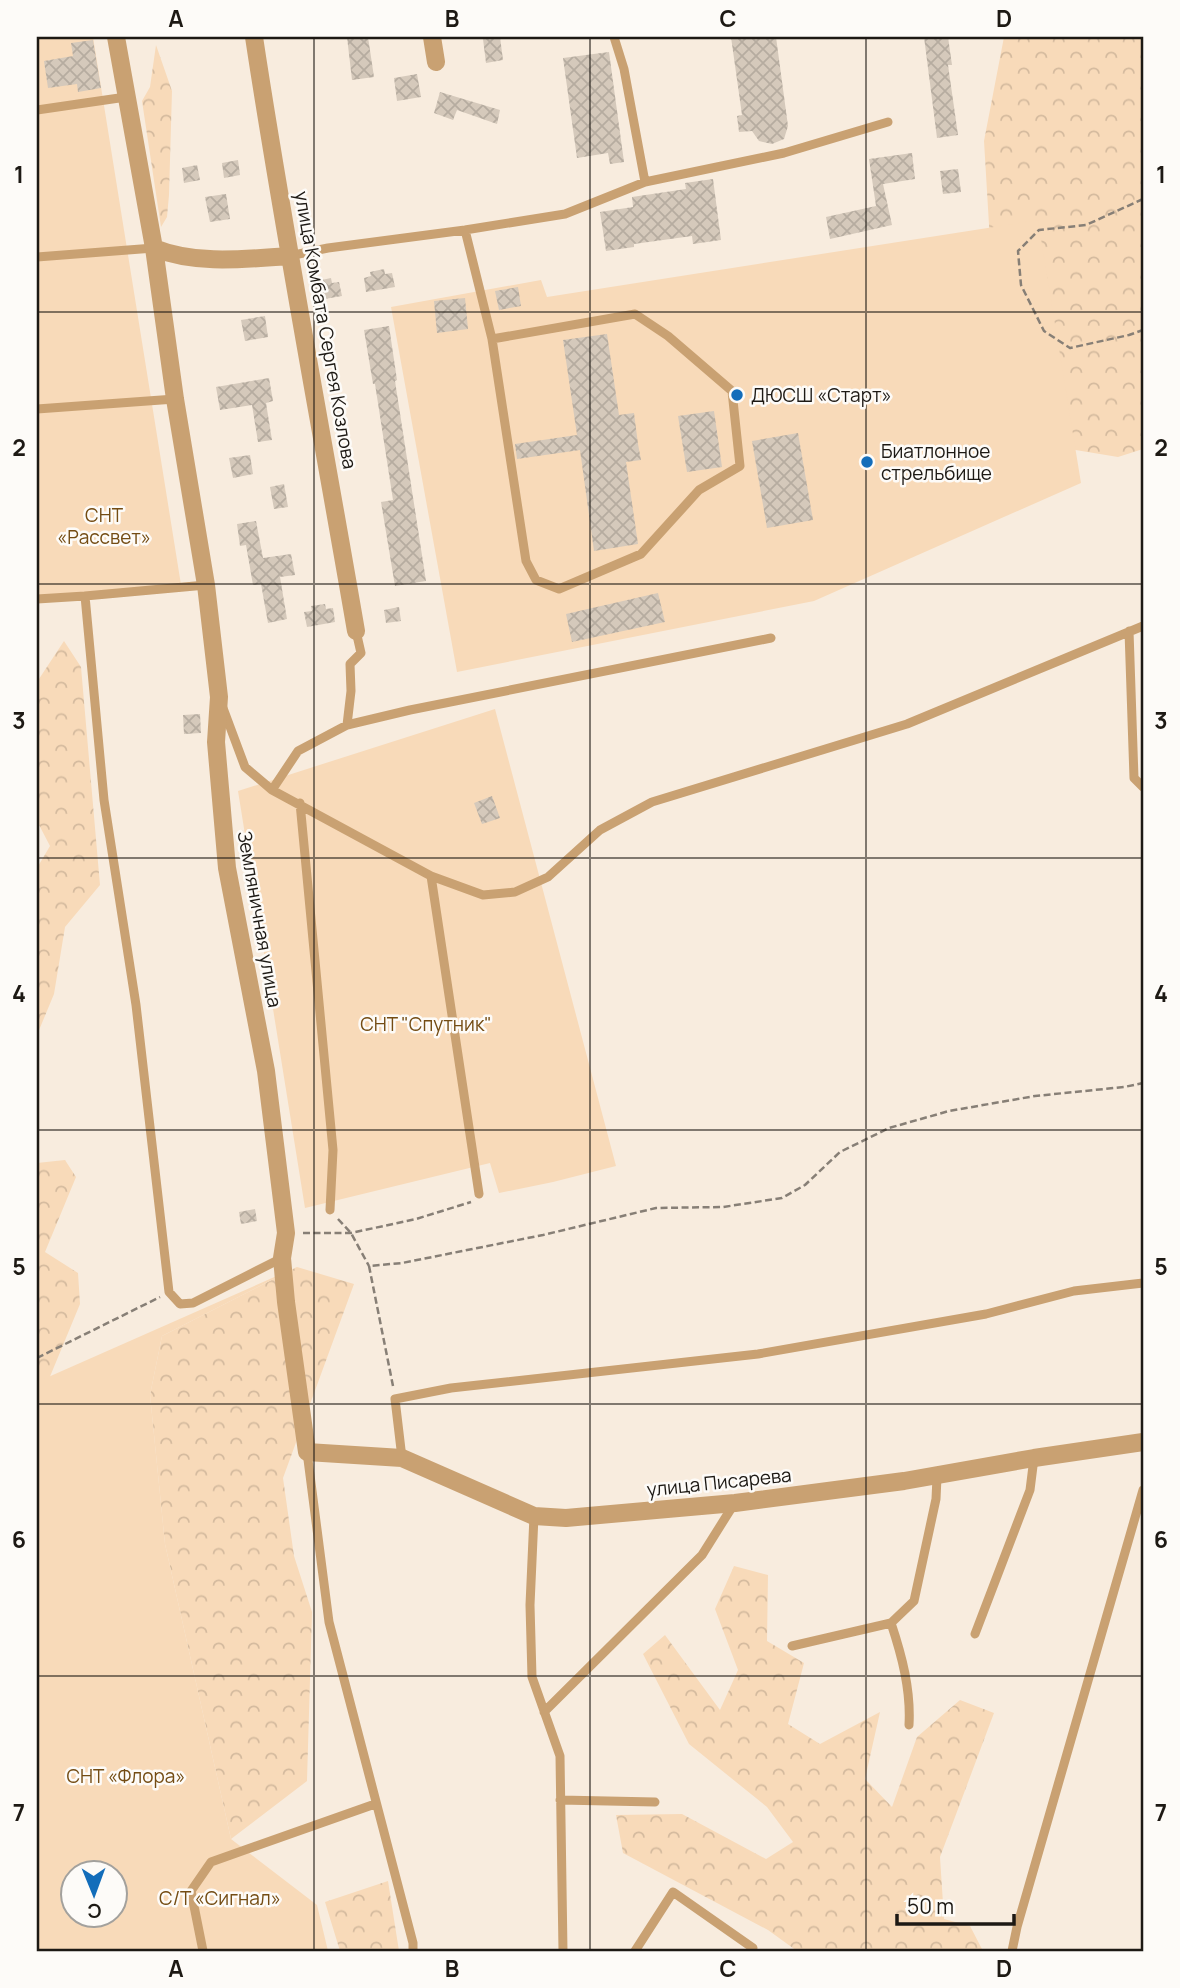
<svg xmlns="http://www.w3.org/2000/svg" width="1180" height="1988" font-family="Manrope,sans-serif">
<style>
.forest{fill:url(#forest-crowns)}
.garden{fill:#f8dab9;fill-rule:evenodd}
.building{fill:url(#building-cross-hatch)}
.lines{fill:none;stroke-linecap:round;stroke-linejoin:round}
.path{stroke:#877f76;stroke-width:2.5;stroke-dasharray:7 3.5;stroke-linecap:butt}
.service{stroke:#c9a172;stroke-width:9}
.minor{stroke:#c9a172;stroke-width:18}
.grid{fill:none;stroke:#1d1914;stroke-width:2;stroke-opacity:0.55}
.poi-dot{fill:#136dba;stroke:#fdfbf8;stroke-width:2.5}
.labels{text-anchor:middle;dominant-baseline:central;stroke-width:5;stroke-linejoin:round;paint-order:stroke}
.street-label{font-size:19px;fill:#1d1914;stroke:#fdfbf8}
.poi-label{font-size:19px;fill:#1d1914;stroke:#fdfbf8;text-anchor:start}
.park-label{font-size:19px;fill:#744c13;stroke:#fdfbf8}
.neatline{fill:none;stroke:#1d1914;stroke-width:2.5}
.grid-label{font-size:23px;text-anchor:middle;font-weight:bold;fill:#1d1914}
</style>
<defs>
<pattern id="forest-crowns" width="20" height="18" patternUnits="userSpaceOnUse" patternTransform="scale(1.75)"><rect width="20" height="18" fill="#f8dab9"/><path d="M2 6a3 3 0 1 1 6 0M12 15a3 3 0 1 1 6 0" fill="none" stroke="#d4ba9e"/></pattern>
<pattern id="building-cross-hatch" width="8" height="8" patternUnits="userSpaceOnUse" patternTransform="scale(1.75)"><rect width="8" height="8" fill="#d5c9bb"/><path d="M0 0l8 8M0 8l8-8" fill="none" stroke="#b6aca0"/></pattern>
</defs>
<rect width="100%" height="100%" fill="#f8ecde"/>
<path class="forest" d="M1004 37H1143V449L1118 457 1027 442 996 342 984 141Z
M156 45 172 91 169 195 167 217 161 227 142 101 150 87Z
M64 641 81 667 100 885 65 927 54 994 37 1035V868L50 846 37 821 39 740 37 682Z
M65 1160 76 1177 45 1252 78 1273 80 1304 37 1408V1163Z
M297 1267 354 1284 283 1478 294 1556 312 1612 307 1781 231 1839 165 1544 150 1395 162 1336Z
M734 1566 768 1575 767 1641 804 1663 788 1724 820 1744 880 1712 865 1779 892 1807 917 1737 960 1700 994 1713 940 1857 944 1919 970 1926 983 1951H797L768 1930 623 1853 616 1815 682 1814 766 1859 793 1842 767 1807 689 1744 643 1654 665 1635 720 1710 738 1670 715 1609Z
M388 1881 399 1951H340L325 1902Z"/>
<path class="garden" d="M37 37H93L182 591 37 598Z
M1038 220 1081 483 814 601 457 672 391 307 541 280 547 297Z
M495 709 616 1166 553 1182 499 1193 490 1163 305 1208 238 791Z
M297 1267 162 1336 150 1395 165 1544 231 1839 317 1905 328 1951H37V1382ZM74 1872H116V1914H74Z"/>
<path class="building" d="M347 37H368L374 77 352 80Z
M500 37 503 60 486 63 483 39Z
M731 37H776L788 126 784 139 772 144 759 141 752 131 739 132 737 116 742 115Z
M924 37H948L952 65H948L958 135 937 138Z
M93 40 101 88 78 92 77 84 48 88 44 61 73 56 71 43Z
M609 52 624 162 610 164 608 153 577 158 563 58Z
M417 74 421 97 397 101 394 78Z
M440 92 500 110 497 124 457 110 453 120 434 113Z
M912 153 915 179 883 184 892 225 830 239 826 217 876 206 869 159Z
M238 160 240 175 224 178 222 163Z
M197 165 200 180 184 183 182 168Z
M958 169 961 192 943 194 940 171Z
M713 179 721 240 693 244 692 236 634 244V247L606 251 600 212 633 207 632 197 686 189 685 183Z
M226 194 230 219 210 222 205 197Z
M384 269 385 274 392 273 395 287 366 292 364 278 371 276 370 272Z
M331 278 332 283 339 282 342 296 313 301 311 287 318 286 317 281Z
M518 287 521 306 499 310 495 291Z
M465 298 468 329 437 333 434 301Z
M265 316 268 337 245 341 241 320Z
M389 326 397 380 395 381 426 581 395 586 381 502 393 500 375 384H373L364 330Z
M607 334 619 415 634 413 638 444 641 460 626 462 638 544 594 551 580 450 517 459 515 444 577 435 563 340Z
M269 378 273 401 266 403 272 440 258 442 252 405 220 410 216 387Z
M714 411 722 467 687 472 678 416Z
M798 433 813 520 767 528 752 441Z
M250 455 253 474 233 478 229 458Z
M284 484 288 507 274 509 270 487Z
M256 521 263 558 291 554 295 575 280 577 287 619 268 623 261 584 253 585 246 545 240 546 237 524Z
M658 593 665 622 572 642 566 614Z
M325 604 326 609 333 608 335 622 307 627 304 612 312 611 311 606Z
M399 607 401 621 386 623 384 610Z
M200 714 201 733 184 734 183 715Z
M492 796 500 818 482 824 474 803Z
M255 1209 257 1221 241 1224 239 1212Z"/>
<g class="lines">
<path class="path" d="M1143 199 1086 225 1039 230 1018 251 1021 285 1044 331 1070 348 1129 335 1143 330
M338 1219 351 1233 369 1266
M303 1233H351L416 1219 471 1202
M37 1358 160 1297
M393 1386 369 1266 402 1263 543 1235 656 1208 723 1207 782 1198 805 1185 840 1152 889 1128 949 1111 1035 1096 1124 1087 1143 1083"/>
<path class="service" d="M614 37 624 69 645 182
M37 110 126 97
M465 230 492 339 635 314 668 336 732 391 740 466 699 490 641 554 559 589 536 580 526 561 492 339
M289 256 328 248 465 230 565 214 645 182 784 153 888 122
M37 257 154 248
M37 409 175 399
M85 596 206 585
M37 599 85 596 104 800 136 1005 169 1292 180 1304 193 1303 282 1258
M1129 631 1134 778 1143 787
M223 708 245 767 272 790 431 876 483 895 515 892 548 877 600 830 652 802 907 724 1143 626
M347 725 351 691 350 664 361 653 356 631
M272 790 298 751 347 725 410 710 771 638
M300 803 333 1150 330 1210
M431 876 479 1194
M307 1452 329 1622 413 1943V1951
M402 1458 395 1399 451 1388 758 1354 986 1314 1074 1291 1143 1283
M534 1516 530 1605 532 1677 560 1756 563 1951
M975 1634 1030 1490 1034 1458
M792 1646 891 1623
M544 1712 702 1555 734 1504
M909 1725C911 1690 902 1656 891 1623L914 1601 936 1499 937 1477
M560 1800 655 1802
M203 1951 191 1891 211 1862 375 1804
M635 1951 673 1892 753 1948 751 1951
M1012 1951 1017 1927 1143 1490"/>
<path class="minor" d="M116 37 154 248 175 399 206 585 219 697 216 742 227 868 266 1071 286 1233 282 1258 286 1302 307 1452 402 1458 534 1516 566 1518 735 1503 904 1481 1034 1458 1143 1442
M254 37C284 235 322 433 356 631
M432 37 436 62
M154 248C196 265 245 259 289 256"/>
</g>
<path class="grid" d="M314 37V1951M590 37V1951M866 37V1951M37 312H1143M37 584H1143M37 858H1143M37 1130H1143M37 1404H1143M37 1676H1143"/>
<g class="poi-dot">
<circle cx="737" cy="395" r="7"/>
<circle cx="867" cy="462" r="7"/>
</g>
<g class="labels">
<g class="street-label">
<text transform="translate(326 330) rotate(80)">улица Комбата Сергея Козлова</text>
<text transform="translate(260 919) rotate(80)">Земляничная улица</text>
<text transform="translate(719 1482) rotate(-6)">улица Писарева</text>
</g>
<g class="poi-label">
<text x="751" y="395">ДЮСШ «Старт»</text>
<text x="881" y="451">Биатлонное<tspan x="881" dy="22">стрельбище</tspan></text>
</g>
<g class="park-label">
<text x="104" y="515">СНТ<tspan x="104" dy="22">«Рассвет»</tspan></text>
<text x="426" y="1024">СНТ "Спутник"</text>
<text x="126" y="1776">СНТ «Флора»</text>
<text x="220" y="1898">С/Т «Сигнал»</text>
</g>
</g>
<rect width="1180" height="1988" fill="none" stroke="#fdfbf8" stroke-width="77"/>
<g transform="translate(94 1894) rotate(179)"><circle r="33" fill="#fdfbf8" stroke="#a3a19d" stroke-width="2"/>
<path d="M0-5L12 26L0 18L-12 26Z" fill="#136dba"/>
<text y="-10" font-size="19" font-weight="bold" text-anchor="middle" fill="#1d1914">С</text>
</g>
<path d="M897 1914v10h117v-10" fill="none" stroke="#1d1914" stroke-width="3.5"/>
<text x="907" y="1914" font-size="21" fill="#1d1914" stroke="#fdfbf8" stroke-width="5" paint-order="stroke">50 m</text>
<rect x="38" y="38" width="1104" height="1912" class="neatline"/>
<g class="grid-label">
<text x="176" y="27">A</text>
<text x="452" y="27">B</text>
<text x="728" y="27">C</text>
<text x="1004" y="27">D</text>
<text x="19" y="183">1</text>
<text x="1161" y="183">1</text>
<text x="19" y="456">2</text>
<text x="1161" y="456">2</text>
<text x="19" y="729">3</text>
<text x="1161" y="729">3</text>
<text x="19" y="1002">4</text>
<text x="1161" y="1002">4</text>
<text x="19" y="1275">5</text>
<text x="1161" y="1275">5</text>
<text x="19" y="1548">6</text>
<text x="1161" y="1548">6</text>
<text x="19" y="1821">7</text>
<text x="1161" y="1821">7</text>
<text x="176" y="1977">A</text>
<text x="452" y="1977">B</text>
<text x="728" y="1977">C</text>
<text x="1004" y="1977">D</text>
</g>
</svg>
